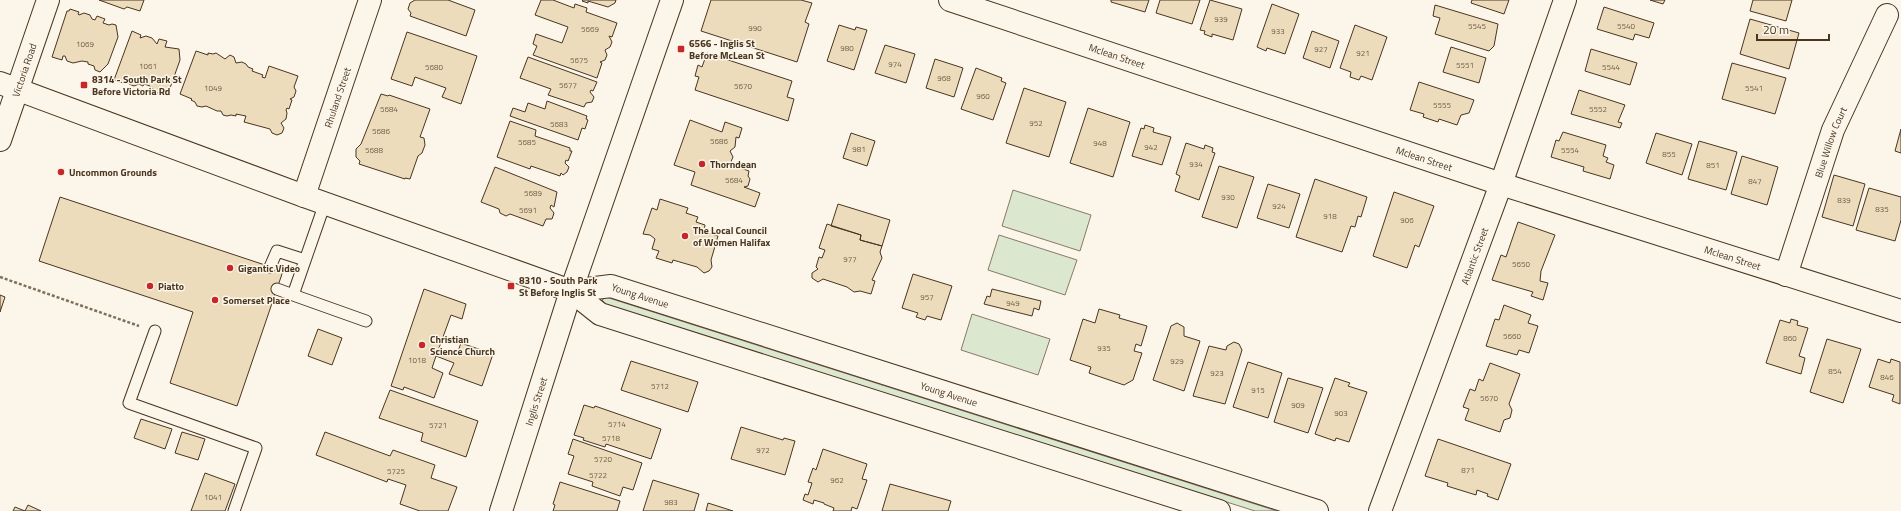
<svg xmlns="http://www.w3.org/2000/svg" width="1901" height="511" font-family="'Titillium Web',sans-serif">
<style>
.green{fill:#dce7d0;stroke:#887966}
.building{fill:#ecdcbc;stroke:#4a3520}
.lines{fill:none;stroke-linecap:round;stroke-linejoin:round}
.lane-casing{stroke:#4a3520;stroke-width:13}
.street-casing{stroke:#4a3520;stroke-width:24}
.secondary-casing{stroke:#4a3520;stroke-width:24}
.path{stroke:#7f6f5c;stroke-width:2.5;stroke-dasharray:3 2;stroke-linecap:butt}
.lane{stroke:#fbf6e9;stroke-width:11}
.street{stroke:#fbf6e9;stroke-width:22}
.secondary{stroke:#fbf6e9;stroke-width:22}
.poi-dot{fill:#c62828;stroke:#fbf6e9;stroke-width:1.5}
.labels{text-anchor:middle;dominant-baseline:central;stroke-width:3;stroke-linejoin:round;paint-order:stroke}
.number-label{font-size:8px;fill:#725f47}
.poi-label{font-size:10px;font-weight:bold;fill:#4a3520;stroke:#fbf6e9;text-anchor:start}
.street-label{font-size:10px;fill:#4a3520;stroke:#fbf6e9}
</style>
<rect width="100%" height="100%" fill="#fbf6e9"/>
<path class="green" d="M1013 190 1091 215 1080 251 1002 226Z
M999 235 1077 260 1065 295 988 270Z
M606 297 1277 511H1255L607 305 602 300Z
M972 314 1050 339 1038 375 961 350Z"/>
<path class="building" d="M99 0H144L140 11 127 7 124 9Z
M415 0H448L475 10 466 36 410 16 411 13 408 9 410 3Z
M541 0H553L574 8 575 4 587 8 586 12 617 23 612 37 609 36 612 42 610 47 605 50 607 55 605 60 600 62 602 63 597 78 533 55 537 46 533 44 536 34 562 43 568 27 535 15Z
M583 0H616L615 3 608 7 588 1V3L582 1Z
M711 0H801L812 3 805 22 809 24 797 62 701 31Z
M1111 0H1149L1145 12 1111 2Z
M1160 0H1200L1192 24 1156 13Z
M1210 0 1242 9 1233 40 1212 34V37L1204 34 1205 31 1200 30Z
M1472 0H1509L1504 14 1471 3Z
M1650 0H1665L1663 4Z
M1753 0H1792L1786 21 1750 11Z
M1272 4 1299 14 1285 54 1267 48 1266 51 1257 47Z
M1435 5 1498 24 1494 46 1489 51 1435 34 1440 18 1433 16Z
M1604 7 1654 23 1649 38 1635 34 1633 40 1597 29Z
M70 9 79 12 78 14 79 15 84 13 90 15 92 19 95 20 97 16 105 19 103 23 109 25 112 24 116 25 118 37 108 64 100 72 95 70 94 66 88 64V62L82 61 73 63 67 61 65 56H63L62 60 52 57 67 11H69Z
M1750 19 1799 33 1789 69 1740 54Z
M839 25 855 30 856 27 867 30 854 70 827 61Z
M1355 25 1387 37 1372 80 1361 76 1359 80 1350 77 1351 72 1340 68Z
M132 31 141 35 140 38 146 36 152 38 157 44 159 39 167 41 165 47 179 49 180 60 170 88 161 95 157 93 156 90 150 88V86L144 84 143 86 139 84 134 86 129 84 125 79 123 83 114 80Z
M1312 31 1339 41 1330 68 1303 58Z
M407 32 477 56 461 104 442 97 446 88 415 77 412 86 391 79Z
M885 45 915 54 906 83 875 73Z
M1451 47 1486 58 1479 83 1443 72Z
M1591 49 1637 63 1630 85 1585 71Z
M196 51 208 55V53L213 54 216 53 225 59 230 55 234 57 236 63 242 62 246 64 248 67 253 69 252 71 263 75 262 77 265 78 269 66 298 76 294 87 296 91 294 97 290 99 292 100 289 109 287 108 286 110 287 113 286 119 281 123 284 128 282 133 277 135 272 133 270 129 244 122 246 116 236 114V116L231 115 227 116 223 115 221 111H217L206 106 202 107 197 106 195 102 191 100 192 99 180 94Z
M707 53 792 81 787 97 794 99 788 121 695 90 699 77 695 76 698 65 702 67Z
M528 57 597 82 593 91 591 90 590 92 594 97 592 102 586 103 584 107 548 95 551 89 520 78Z
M935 59 963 68 954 97 926 88Z
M1732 63 1786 78 1775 114 1722 99Z
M976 68 1002 78 1001 81 1006 83 993 120 961 109Z
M1419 82 1474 100 1469 113 1461 115 1457 125 1439 119 1438 122 1423 117 1424 114 1410 110Z
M1024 88 1066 102 1049 157 1006 143Z
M1579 90 1625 105 1618 122 1622 123 1620 128 1571 114Z
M381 94 388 96 389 95 430 109 420 137 424 138 425 145 422 153 418 156 410 179 405 178V179L359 164 360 161 356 157V149L361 144Z
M547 101 587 116 586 119 588 120 585 129 582 128 578 140 510 116 513 108 525 112 528 103 545 109Z
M1088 108 1130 122 1113 177 1070 163Z
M690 120 722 132 725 122 742 128 739 138 736 137 735 147 730 151 733 157 730 164 749 171 748 176 750 179 748 186 744 187 760 193 755 207 691 185 695 172 674 165Z
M510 121 536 130 535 136 570 148V151H572L568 161 566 160 565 163 569 167 567 172 563 175 561 173 560 176 531 166 530 169 497 157Z
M1145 125 1154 128 1153 132 1171 137 1162 165 1132 156 1141 128 1144 129Z
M1901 129V153L1895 151Z
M1563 132 1606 145 1603 156 1608 158 1606 162 1614 165 1610 179 1583 171 1584 167 1551 157 1556 140 1559 141Z
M851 133 875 141 867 166 843 158Z
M1656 133 1692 144 1682 175 1646 163Z
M1699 141 1737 152 1726 190 1688 179Z
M1186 143 1204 149 1205 145 1213 148 1212 152 1215 153 1199 200 1175 191 1180 176 1176 174Z
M1742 156 1778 167 1767 205 1731 194Z
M1219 166 1254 177 1237 228 1202 217Z
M495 167 557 192 554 207 551 205 550 208 554 213 552 219H546L543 226 510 214 506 216 500 213 499 209 481 202Z
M1834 175 1865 184 1853 226 1822 217Z
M1315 179 1367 197 1361 217 1358 216 1355 227 1351 226 1342 252 1296 237Z
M1268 184 1300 194 1289 228 1257 218Z
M1869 188 1901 197V220L1895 241 1856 230Z
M1394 192 1434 206 1419 247 1415 245 1407 268 1373 256Z
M60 197 283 271 237 406 170 383 193 312 39 261Z
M660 199 688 208 686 213 698 217 696 222 705 225 704 232 718 236 711 260 712 267 709 271 704 273 697 267 673 260 672 263 656 258 659 251 652 249 655 239 650 235 643 234 652 208 657 210Z
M838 204 890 220 882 246 860 240 861 235 831 226Z
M1518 222 1555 235 1541 271 1540 281 1548 283 1543 300 1531 296 1533 292 1492 280 1501 255 1506 257Z
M827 224 861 235 860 240 882 246 880 252 882 258 872 280 875 281 871 294 860 291 854 292 847 287 823 279 818 282 812 278V273L818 269 816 267 819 257 822 258 825 250 819 248Z
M913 274 952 286 941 320 927 316 925 320 916 317 918 313 902 308Z
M424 289 466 304 462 319 451 315 439 348 457 354 461 343 493 354 482 386 449 374 454 363 436 356 432 368 443 373 434 398 404 387 403 390 391 386Z
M992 289 1041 301 1039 310 1034 308 1032 316 984 304 987 296 990 297Z
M0 295 5 297 0 312Z
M1504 305 1531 315 1528 323 1538 326 1529 353 1519 350 1517 355 1486 346 1495 319 1499 320Z
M1099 309 1120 315 1119 318 1147 326 1141 346 1136 344 1134 351 1142 353 1133 380 1124 385 1089 373 1091 367 1070 360 1083 319 1095 323Z
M1791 319 1798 321 1797 325 1808 328 1799 356 1805 358 1801 374 1766 363 1780 320 1790 323Z
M1177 323 1184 327V336L1200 341 1184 391 1153 380 1171 326Z
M318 329 342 338 332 365 308 356Z
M1827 339 1861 349 1843 403 1810 392Z
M1234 342 1239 344 1242 350 1225 404 1193 396 1209 346 1226 350 1227 346Z
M1878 359 1890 363 1891 359 1900 362V404L1892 401 1894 395 1869 387Z
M631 361 698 382 688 412 621 390Z
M1248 362 1282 373 1268 418 1233 407Z
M1490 363 1520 374 1509 404 1512 410 1510 418 1504 420 1500 432 1465 420 1469 409 1463 407 1470 389 1475 391 1479 379 1483 381Z
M1288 378 1323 388 1308 433 1274 422Z
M1335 378 1350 383 1348 386 1367 392 1349 442 1336 438 1335 441 1315 434Z
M390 390 478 421 466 457 421 441 423 433 379 418Z
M584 405 594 408 595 406 661 429 651 459 606 444 605 447 583 440 584 438 574 435Z
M141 419 172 429 165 449 134 438Z
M741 427 783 440 784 438 795 441 785 475 731 459Z
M182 432 205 439 198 460 175 453Z
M325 432 390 456 393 450 435 465 431 478 457 487 448 511H420L400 504 406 485 388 479 387 482 316 455Z
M573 439 642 463 633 490 623 487 620 496 592 486 593 482 568 474 574 456 568 454Z
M1438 439 1511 464 1498 500 1487 496 1488 494 1477 490 1476 495 1447 486 1448 483 1425 476Z
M823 449 867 464 862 479 867 480 857 509 852 507 851 511H833L834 508 824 504V503L814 500 813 504 803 500 805 494 808 495 812 483 808 482 813 468 816 470Z
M205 473 235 484 225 511H191Z
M653 480 699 494 694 511H643Z
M560 482 620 501 617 511H553L555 505 553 504Z
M890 484 951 501 948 511H882Z
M708 503 733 511H706Z
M28 505 41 511H25Z
M15 507 25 511H13Z"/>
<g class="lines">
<defs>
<path id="lane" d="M325 203 293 295 366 321
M270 267 277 251 305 260
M277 289 293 295
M155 331 129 403 256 448 234 511"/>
<g id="street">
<path id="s1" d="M950 0 1501 184 1901 311"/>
<path id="s2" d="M0 140 48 0"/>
<path id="s3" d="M304 196 370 0"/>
<path id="s4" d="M1786 275 1833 130 1887 15"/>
<path id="s5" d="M571 291 611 286 1317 511"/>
<path d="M571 291 600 314 1219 511"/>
<path id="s6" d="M1380 511 1501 184 1565 0"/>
</g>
<g id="secondary">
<path d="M0 83 304 196 571 291"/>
<path id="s7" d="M501 511 571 291 672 0"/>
</g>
</defs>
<use href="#lane" class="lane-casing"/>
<use href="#street" class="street-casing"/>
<use href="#secondary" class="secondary-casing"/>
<path class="path" d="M0 277 139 326"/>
<use href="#lane" class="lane"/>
<use href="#street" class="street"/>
<use href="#secondary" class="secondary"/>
</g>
<g class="poi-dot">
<rect x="677" y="45" width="8" height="8" rx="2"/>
<rect x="80" y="81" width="8" height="8" rx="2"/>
<circle cx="702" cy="164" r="4"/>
<circle cx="61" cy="172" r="4"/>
<circle cx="685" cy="236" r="4"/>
<circle cx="230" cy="268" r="4"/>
<circle cx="150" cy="286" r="4"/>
<rect x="507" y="282" width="8" height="8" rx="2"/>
<circle cx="215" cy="300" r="4"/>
<circle cx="422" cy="345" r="4"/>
</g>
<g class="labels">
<g class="number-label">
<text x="1221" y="19">939</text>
<text x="1477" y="26">5545</text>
<text x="1626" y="26">5540</text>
<text x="755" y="28">990</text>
<text x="590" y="29">5669</text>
<text x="1278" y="31">933</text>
<text x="85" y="44">1069</text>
<text x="847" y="48">980</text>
<text x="1321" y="49">927</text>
<text x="1363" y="53">921</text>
<text x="579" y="60">5675</text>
<text x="895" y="64">974</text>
<text x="1465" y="65">5551</text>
<text x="148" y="66">1061</text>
<text x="434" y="67">5680</text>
<text x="1611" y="67">5544</text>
<text x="944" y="78">968</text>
<text x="568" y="85">5677</text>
<text x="743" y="86">5670</text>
<text x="213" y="88">1049</text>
<text x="1754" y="88">5541</text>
<text x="983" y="96">960</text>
<text x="1442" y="105">5555</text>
<text x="389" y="109">5684</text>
<text x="1598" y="109">5552</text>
<text x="1036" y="123">952</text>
<text x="559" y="124">5683</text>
<text x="381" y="131">5686</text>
<text x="719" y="141">5686</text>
<text x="527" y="142">5685</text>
<text x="1100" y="143">948</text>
<text x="1151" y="147">942</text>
<text x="859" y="149">981</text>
<text x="374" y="150">5688</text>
<text x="1570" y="150">5554</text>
<text x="1669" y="154">855</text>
<text x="1196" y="164">934</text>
<text x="1713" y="165">851</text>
<text x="734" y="180">5684</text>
<text x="1755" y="181">847</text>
<text x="533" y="193">5689</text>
<text x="1228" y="197">930</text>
<text x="1844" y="200">839</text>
<text x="1279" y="206">924</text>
<text x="1882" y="209">835</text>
<text x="528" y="210">5691</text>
<text x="1330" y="216">918</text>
<text x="1407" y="220">906</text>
<text x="850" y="259">977</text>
<text x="1521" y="264">5650</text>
<text x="927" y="297">957</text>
<text x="1013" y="303">949</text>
<text x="1512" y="336">5660</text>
<text x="1790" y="338">860</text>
<text x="1104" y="348">935</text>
<text x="417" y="360">1018</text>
<text x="1177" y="361">929</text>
<text x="1835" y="371">854</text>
<text x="1217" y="373">923</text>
<text x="1887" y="377">846</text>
<text x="660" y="386">5712</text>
<text x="1258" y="390">915</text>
<text x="1489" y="398">5670</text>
<text x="1298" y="405">909</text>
<text x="1341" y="413">903</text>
<text x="617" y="424">5714</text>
<text x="438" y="425">5721</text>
<text x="611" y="438">5718</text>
<text x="763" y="450">972</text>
<text x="603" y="459">5720</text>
<text x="1468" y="470">871</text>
<text x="396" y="471">5725</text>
<text x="598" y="475">5722</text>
<text x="837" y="480">962</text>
<text x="213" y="497">1041</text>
<text x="671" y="502">983</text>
</g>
<g class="poi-label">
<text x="689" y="43">6566 - Inglis St<tspan x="689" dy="12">Before McLean St</tspan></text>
<text x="92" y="79">8314 - South Park St<tspan x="92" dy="12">Before Victoria Rd</tspan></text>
<text x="710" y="164">Thorndean</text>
<text x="69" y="172">Uncommon Grounds</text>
<text x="693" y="230">The Local Council<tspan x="693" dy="12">of Women Halifax</tspan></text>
<text x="238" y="268">Gigantic Video</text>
<text x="519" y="280">8310 - South Park<tspan x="519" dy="12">St Before Inglis St</tspan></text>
<text x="158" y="286">Piatto</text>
<text x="223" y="300">Somerset Place</text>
<text x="430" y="339">Christian<tspan x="430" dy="12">Science Church</tspan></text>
</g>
<g class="street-label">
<text stroke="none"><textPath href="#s1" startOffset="176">Mclean Street</textPath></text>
<text stroke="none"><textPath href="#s2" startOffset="74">Victoria Road</textPath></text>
<text stroke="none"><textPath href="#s3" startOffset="104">Rhuland Street</textPath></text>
<text stroke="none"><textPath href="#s4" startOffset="140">Blue Willow Court</textPath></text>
<text stroke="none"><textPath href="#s1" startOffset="500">Mclean Street</textPath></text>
<text stroke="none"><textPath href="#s6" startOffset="272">Atlantic Street</textPath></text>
<text stroke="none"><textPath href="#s1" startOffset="824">Mclean Street</textPath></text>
<text stroke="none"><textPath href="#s5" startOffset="71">Young Avenue</textPath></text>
<text stroke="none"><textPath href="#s5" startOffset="395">Young Avenue</textPath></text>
<text stroke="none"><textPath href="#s7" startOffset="115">Inglis Street</textPath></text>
</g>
</g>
<path d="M1757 34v6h72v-6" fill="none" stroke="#4a3520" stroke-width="2"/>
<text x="1763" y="34" font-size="12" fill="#4a3520" stroke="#fbf6e9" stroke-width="3" paint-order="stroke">20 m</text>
</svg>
